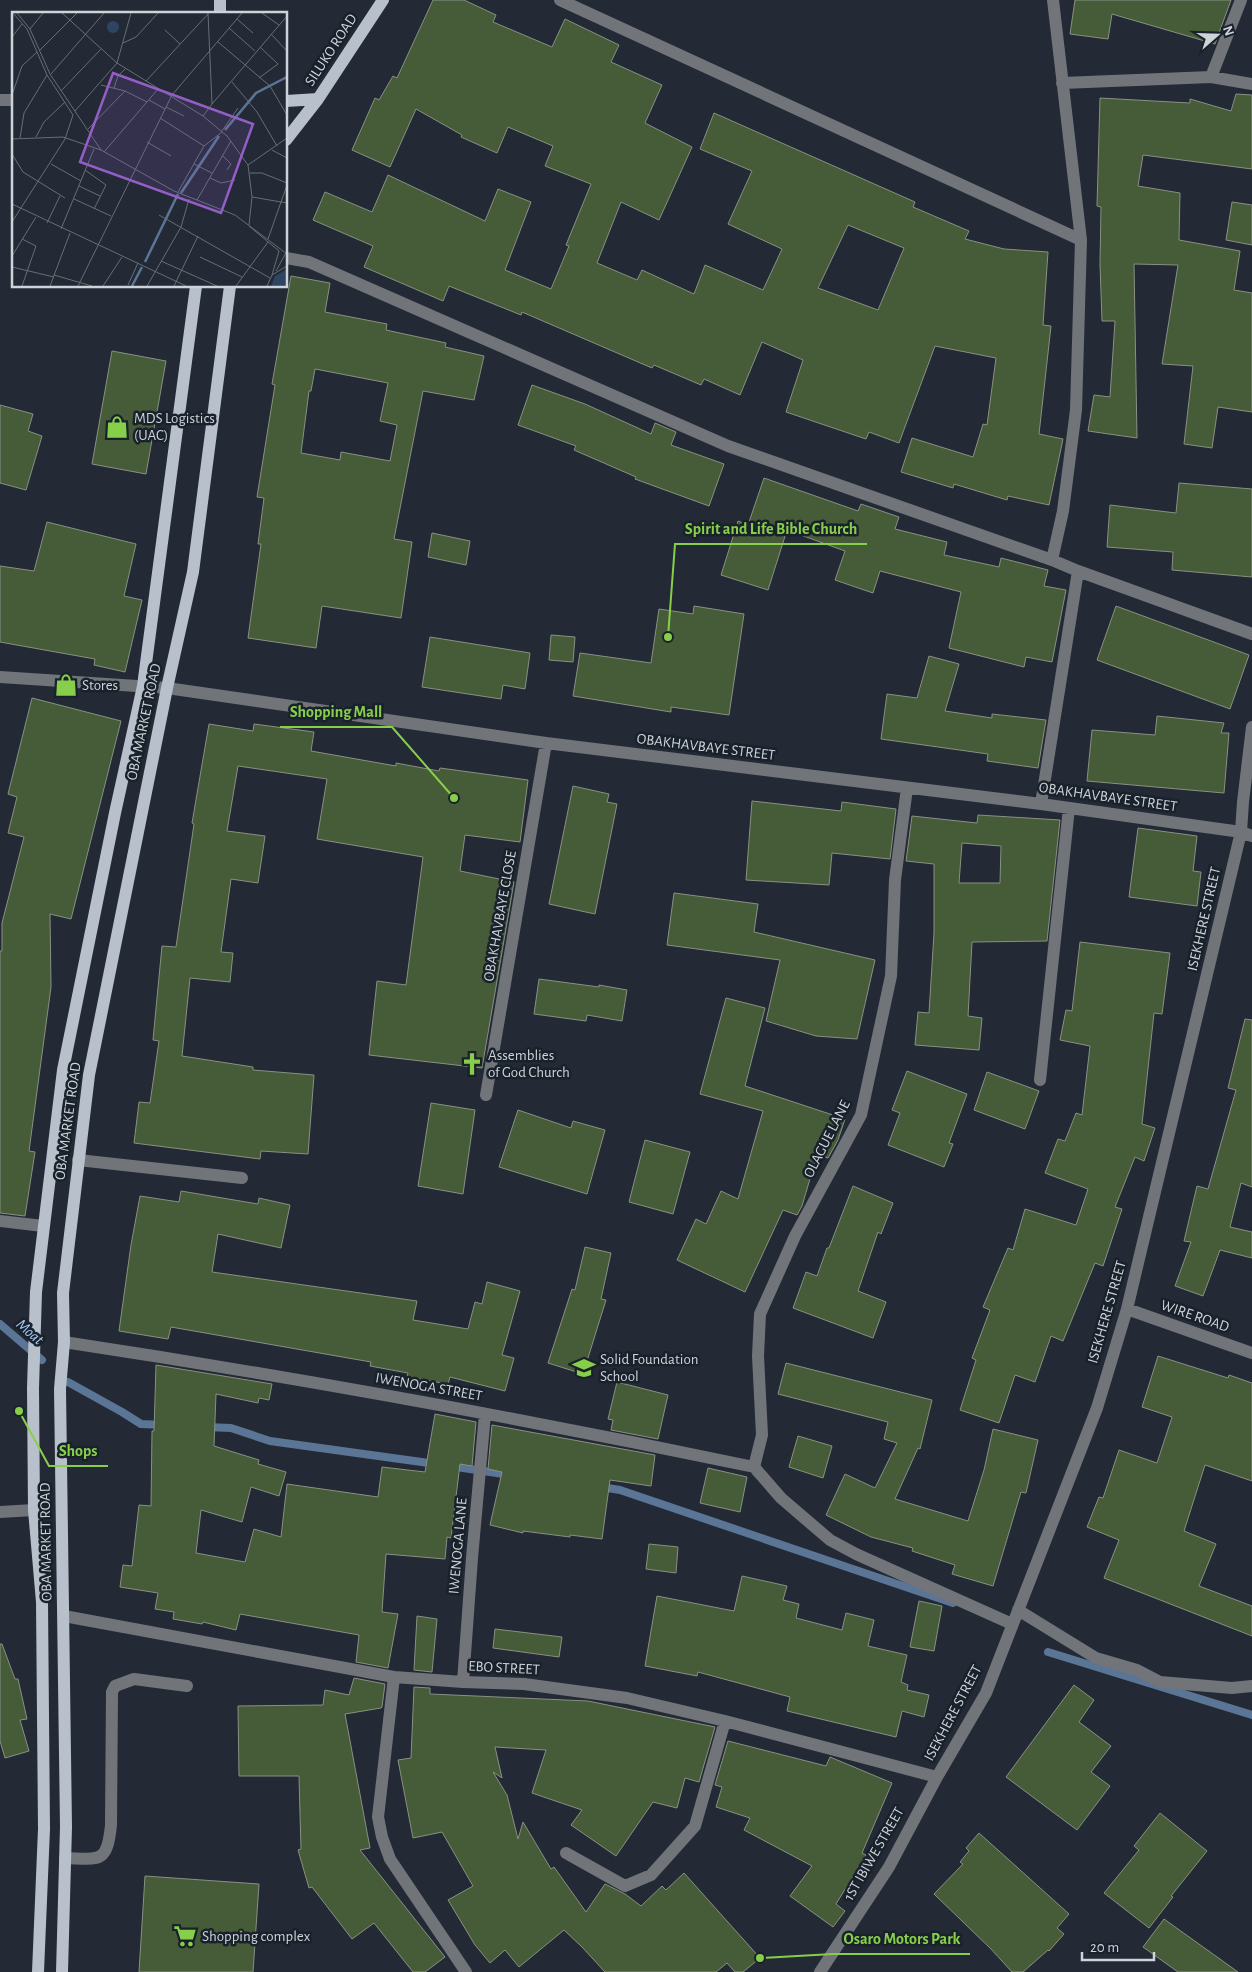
<svg xmlns="http://www.w3.org/2000/svg" width="1252" height="1972" font-family="'Alegreya Sans',sans-serif">
<style>
.lines{fill:none;stroke-linecap:round;stroke-linejoin:round}
.stream{stroke:#5b7597;stroke-width:8}
.building{fill:#465b38;stroke:#889183;fill-rule:evenodd}
.minor{stroke:#71757a;stroke-width:12}
.major{stroke:#b8c0cc;stroke-width:12}
.labels{text-anchor:middle;dominant-baseline:central;stroke-width:5;stroke-linejoin:round;paint-order:stroke}
.street-label{font-size:15px;fill:#ced3da;stroke:#19212b}
.poi-label{font-size:15px;fill:#ced3da;stroke:#19212b;text-anchor:start}
.water-label{font-size:16px;font-style:italic;fill:#a7c8f6;stroke:#19212b}
.inset-river{fill:none;stroke:#5b7597;stroke-width:2.5}
.inset-road{fill:none;stroke:#676e77;stroke-width:1}
.view{fill:#945ec7;fill-opacity:0.15;stroke:#945ec7;stroke-width:2.5}
.inset-edge{fill:none;stroke:#ced3da;stroke-width:2.5}
.leader{fill:none;stroke:#87cf4b;stroke-width:2}
.callout-dot{fill:#87cf4b;stroke:#19212b;stroke-width:2}
.callout-label{font-size:16px;text-anchor:middle;font-weight:bold;fill:#87cf4b;stroke:#19212b;stroke-width:5;stroke-linejoin:round;paint-order:stroke}
</style>
<rect width="100%" height="100%" fill="#232a35"/>
<g class="lines">
<path class="stream" d="M0 1324 42 1360
M68 1382 122 1412 141 1424 164 1425
M206 1427 231 1428 270 1441 436 1464
M450 1466 510 1475
M601 1487 620 1490 953 1603
M1048 1652 1252 1715"/>
</g>
<path class="building" d="M433 0H464L496 15 493 22 552 47 565 19 619 45 611 62 662 85 645 123 692 147 659 220 621 202 597 263 637 280 642 270 694 294 705 265 763 290 782 249 728 224 752 171 700 149 714 113 915 202 913 207 969 231 965 239 1004 249 1048 252 1043 325 1051 326 1039 434 1063 439 1049 505 1008 496 1007 500 954 484 953 488 901 472 912 438 973 457 983 424 987 425 996 358 935 346 899 443 869 432 866 439 786 412 803 360 762 342 740 395 704 379 701 385 654 365 652 368 522 312 521 315 449 286 443 301 364 267 373 246 313 220 325 192 372 212 388 175 485 221 498 189 531 202 505 270 551 289 569 246 566 245 591 184 545 166 553 146 508 127 497 153 461 137 462 135 416 109 390 167 352 150 375 98 379 100 393 76 397 78ZM848 225 904 248 878 310 818 288Z
M1075 0H1231L1215 44 1112 14 1108 39 1070 34Z
M1236 94 1252 95V169L1143 155 1138 186 1180 193 1179 240 1240 251 1234 290 1252 293V412L1218 407 1212 448 1184 444 1193 366 1162 364 1178 265 1134 264 1137 438 1088 431 1094 395 1110 397 1115 321H1102L1100 264 1101 207 1097 206 1100 98 1190 103V99L1231 111Z
M1232 202 1252 205V245L1226 240Z
M291 276 330 283 325 312 387 324 386 330 446 343 445 347 484 356 474 400 423 391 394 539 412 542 401 618 322 606 316 648 248 638 261 544H258L264 498 257 497 275 385 272 384ZM315 369 388 383 380 421 397 425 390 461 341 452 340 460 301 453 309 391H311Z
M112 351 166 361 146 474 92 464Z
M532 385 585 404 651 434 655 423 676 432 671 445 724 464 709 506 635 479 636 477 574 450 576 446 518 425Z
M0 405 33 414 28 431 42 436 26 490 0 483Z
M764 478 858 511 861 504 899 517 895 529 947 542 944 555 999 567 1001 558 1048 570 1044 586 1066 590 1052 662 1026 657 1024 667 949 648 961 592 880 571 873 593 835 580 845 551 787 530 768 590 721 575 738 521 748 525Z
M1179 483 1252 489V577L1172 570 1173 552 1107 547 1110 505 1176 513Z
M47 522 136 544 124 596 142 600 125 672 94 665 95 659 0 642V566L34 571Z
M432 533 470 541 466 565 428 557Z
M694 606 744 614 729 715 671 707V712L573 696 580 653 651 663 659 609 693 614Z
M1116 606 1249 655 1230 709 1097 660Z
M551 635 575 637 573 662 549 660Z
M430 637 530 653 525 689 503 685 501 699 422 687Z
M929 656 959 664 945 711 992 718V714L1046 720 1038 768 987 761 988 754 881 739 887 694 917 698Z
M32 698 121 721 71 919 50 914 51 987 29 1151 35 1152 25 1216 0 1213V951H2V923L24 837 8 833 17 797 8 794Z
M1157 716 1224 723 1221 733H1229L1224 793 1087 781 1092 730 1155 735Z
M209 724 253 731 254 724 314 732 311 751 396 766V763L439 771 440 768 528 780 520 842 465 835 460 871 514 882 482 1068 369 1055 377 981 406 985 423 857 317 839 327 779 238 766 227 831 265 836 258 883 231 879 221 952 233 953 230 982 190 978 182 1056 253 1067V1070L314 1075 308 1154 261 1151 260 1159 134 1143 139 1102 150 1103 159 1041 153 1040 162 946 176 947 194 824 192 823Z
M573 786 609 794 607 802 617 804 595 914 549 904Z
M752 801 841 811 842 802 896 809 890 859 832 853 829 885 746 880Z
M978 815 1060 820 1047 941 972 942 968 1016 982 1018 979 1050 915 1045 918 1012 929 1013 934 933V864L906 861 912 816 977 823ZM962 843 1001 846 1000 883H959Z
M1138 828 1197 836 1193 871 1201 872 1197 906 1129 897Z
M674 893 758 904 754 932 875 960 857 1039 816 1036 766 1021 780 960 667 945Z
M1080 942 1170 953 1162 1014 1154 1013 1142 1124 1155 1128 1144 1161 1135 1157 1115 1207 1122 1209 1103 1266 1095 1263 1063 1341 1051 1336 1035 1382 1015 1375 999 1423 960 1410 976 1360 972 1358 990 1310 983 1307 1008 1248 1013 1250 1025 1209 1076 1225 1088 1189 1045 1173 1058 1139 1065 1141 1076 1113 1082 1115 1090 1046 1060 1040 1066 1010 1072 1011Z
M539 979 599 987V985L627 990 622 1021 587 1015 586 1021 534 1014Z
M726 998 765 1008 745 1086 845 1119 838 1140 828 1158 817 1155 802 1206 797 1215 783 1210 745 1292 677 1260 696 1219 706 1224 721 1191 738 1199 763 1111 700 1094Z
M1245 1019 1252 1020V1187L1241 1183 1230 1227 1252 1232V1258L1220 1250 1203 1296 1175 1286 1191 1242 1184 1241 1197 1186 1208 1189 1236 1090 1228 1088Z
M907 1071 967 1094 949 1143 953 1144 944 1167 888 1145 900 1113 892 1110Z
M987 1072 1039 1091 1025 1129 974 1110Z
M431 1103 475 1110 463 1194 418 1186Z
M518 1110 571 1128 573 1121 605 1130 587 1194 499 1167Z
M645 1140 690 1152 673 1214 629 1202Z
M853 1186 893 1203 881 1234 878 1232 858 1291 886 1302 873 1338 793 1308 806 1272 817 1276 827 1248H829Z
M181 1191 258 1204 259 1198 290 1205 281 1248 218 1234 212 1272 417 1301 413 1320 468 1329 475 1302 482 1304 487 1282 520 1291 502 1355 514 1358 505 1391 450 1377 448 1384 407 1377 408 1373 370 1366 371 1362 171 1327 168 1339 119 1331 131 1245 140 1196 179 1202Z
M585 1247 611 1253 601 1299 606 1300 583 1374 548 1363 572 1289 575 1290Z
M1158 1356 1228 1378 1229 1375 1252 1383V1481L1205 1465 1184 1531 1216 1544 1199 1586 1252 1606V1636L1104 1578 1119 1540 1087 1527 1099 1497 1103 1498 1119 1450 1157 1463 1172 1417 1142 1407Z
M786 1363 932 1400 920 1449 918 1448 895 1499 968 1521 984 1470 993 1429 1038 1440 1026 1493 1021 1492 993 1586 952 1574 955 1565 912 1551 913 1548 871 1537 826 1515 845 1474 875 1488 897 1443 884 1439 888 1422 778 1394Z
M156 1365 272 1384 269 1400 259 1398 258 1403 216 1394 214 1446 259 1460 258 1464 286 1472 279 1496 251 1487 242 1522 201 1510 196 1553 245 1562 254 1529 281 1537 287 1484 378 1497 382 1467 425 1472 435 1414 476 1422 472 1466 460 1464 451 1538 447 1537 445 1559 386 1554 382 1612 398 1614 388 1668 356 1662 359 1635 240 1614 236 1630 203 1622 202 1624 173 1619 174 1612 155 1609 158 1593 120 1587 123 1565 132 1566 139 1505 151 1506 152 1431H154Z
M617 1382 668 1395 658 1439 611 1430 613 1420 608 1419Z
M492 1425 655 1455 651 1486 610 1480 602 1539 570 1535V1537L523 1531V1533L490 1525 502 1472 488 1469Z
M798 1436 832 1446 823 1478 789 1467Z
M708 1468 747 1477 740 1512 700 1503Z
M649 1544 678 1547 676 1573 646 1569Z
M742 1576 787 1586 783 1600 799 1604 796 1618 842 1630 846 1613 874 1620 868 1646 907 1655 901 1682 908 1685 907 1690 929 1695 924 1717 902 1711 896 1737 787 1711 790 1697 698 1672 697 1676 645 1666 657 1596 734 1611Z
M919 1601 942 1606 934 1651 910 1647Z
M417 1616 437 1619 432 1672 414 1670Z
M495 1629 562 1637 559 1657 493 1648Z
M0 1644H2L15 1679H18L27 1719 20 1720 29 1751 5 1758 0 1741Z
M354 1678 385 1684 382 1707 381 1708 345 1714 370 1848 360 1850 445 1957 425 1972H413L374 1923 352 1939 312 1887 309 1888 298 1850 301 1849 299 1776H239L238 1706 323 1705 325 1690 349 1695Z
M1074 1685 1094 1700 1079 1722 1111 1746 1091 1772 1110 1786 1077 1830 1006 1777Z
M414 1687 430 1688V1694L588 1701 715 1727 699 1782 685 1778 677 1808 653 1802 616 1856 571 1825 582 1810 532 1793 546 1750 495 1747 502 1778 493 1772 507 1795 518 1839 523 1822 551 1869 554 1867 586 1912 605 1884 625 1894 641 1906 662 1886 666 1890 684 1873 760 1958 743 1972H735L727 1963 716 1972H605L582 1947 564 1930 519 1967 505 1950 490 1963 475 1945 448 1900 473 1886 442 1832 413 1838 398 1760 411 1758Z
M728 1741 826 1766 830 1757 892 1783 862 1853 866 1855 836 1904 845 1911 833 1927 790 1896 812 1866 744 1830 750 1818 716 1807 722 1787 715 1785Z
M1160 1813 1207 1851 1171 1896 1173 1897 1149 1928 1104 1893 1139 1850 1134 1846Z
M979 1833 1069 1914 1057 1928 1064 1934 1049 1951 1048 1950 1023 1972H1012L991 1949 934 1894 963 1864 960 1862 969 1851 966 1848Z
M145 1876 259 1884 253 1972H139Z
M1164 1919 1238 1972H1178L1143 1947Z"/>
<g class="lines">
<path class="minor" d="M560 0 1081 240
M1211 77 1241 0
M1062 83 1211 77 1252 84
M0 100H14
M286 258 309 262 728 446 1052 560 1078 571 1252 634
M1052 560 1063 511 1076 410 1081 240 1053 0
M0 677 167 688 546 743 1041 804 1241 832 1252 836
M1041 804 1078 571
M1040 1080 1069 808
M486 1095 546 743
M78 1160 242 1178
M0 1221 43 1226
M1127 1309 1252 1353
M64 1342C295 1377 525 1419 754 1467L762 1435 758 1356 760 1314 795 1236 861 1115 891 976 895 880 907 788
M754 1467 781 1498 830 1540 856 1554 1012 1624
M0 1512 34 1510
M1018 1610 1096 1658 1137 1670 1160 1682 1232 1688 1252 1686
M64 1616 394 1677 463 1682 524 1684 627 1698 725 1721 937 1777
M394 1677 378 1817 382 1837 390 1859 466 1972
M463 1682 472 1558 485 1414
M566 1853 625 1886 651 1875 695 1826 725 1721
M65 1858C100 1859 107 1864 111 1825L112 1692 115 1686 134 1679 187 1686
M820 1972 889 1867 937 1777 986 1693 1097 1408 1127 1309 1241 832 1243 802 1252 727"/>
<path class="major" d="M220 0V14
M286 101 318 99
M286 140 318 99 383 0
M38 1972 44 1829 42 1602 34 1510 33 1388 36 1292 63 1070 115 813 143 686 196 286
M62 1972 66 1827 60 1389 64 1342 63 1293 89 1075 167 688 193 572 230 286"/>
</g>
<defs>
<symbol id="shop-bare" viewBox="-9 -9 18 18"><path d="M-5-2.5h2.3a2.7 3.5 0 0 1 5.4 0H5L5.5 6h-11ZM-1.5-2.5h3a1.5 2.3 0 0 0-3 0Z" fill="#87cf4b" stroke="#19212b" stroke-width="2.5" paint-order="stroke"/></symbol>
<symbol id="church-bare" viewBox="-9 -9 18 18"><path d="M-1.2-6h2.4v3.5h3.3v2.4h-3.3V6h-2.4V-.1h-3.3v-2.4h3.3Z" fill="#87cf4b" stroke="#19212b" stroke-width="2.5" paint-order="stroke"/></symbol>
<symbol id="school-bare" viewBox="-9 -9 18 18"><path d="M0-5L7-2L0 1L-7-2ZM-4 1L0 2.5L4 1V4Q0 6-4 4Z" fill="#87cf4b" stroke="#19212b" stroke-width="2.5" paint-order="stroke"/></symbol>
<symbol id="supermarket-bare" viewBox="-9 -9 18 18"><path d="M-6-5.5h2.5l.6 2H6L4.5 2H-2.5L-4.4-4H-6ZM-1.5 3.2a1.3 1.3 0 1 0 .1 0ZM3 3.2a1.3 1.3 0 1 0 .1 0Z" fill="#87cf4b" stroke="#19212b" stroke-width="2.5" paint-order="stroke"/></symbol>
</defs>
<g fill-rule="evenodd">
<use href="#shop-bare" x="101" y="411" width="32" height="32"/>
<use href="#shop-bare" x="50" y="669" width="32" height="32"/>
<use href="#church-bare" x="456" y="1048" width="32" height="32"/>
<use href="#school-bare" x="568" y="1352" width="32" height="32"/>
<use href="#supermarket-bare" x="169" y="1920" width="32" height="32"/>
</g>
<g class="labels">
<g class="street-label">
<text transform="translate(331 50) rotate(-57)">SILUKO ROAD</text>
<text transform="translate(144 722) rotate(-78)">OBA MARKET ROAD</text>
<text transform="translate(706 747) rotate(7)">OBAKHAVBAYE STREET</text>
<text transform="translate(1108 797) rotate(8)">OBAKHAVBAYE STREET</text>
<text transform="translate(500 916) rotate(-80)">OBAKHAVBAYE CLOSE</text>
<text transform="translate(1204 919) rotate(-77)">ISEKHERE STREET</text>
<text transform="translate(68 1121) rotate(-82)">OBA MARKET ROAD</text>
<text transform="translate(827 1139) rotate(-63)">OLAGUE LANE</text>
<text transform="translate(1107 1312) rotate(-74)">ISEKHERE STREET</text>
<text transform="translate(1195 1316) rotate(19)">WIRE ROAD</text>
<text transform="translate(429 1387) rotate(10)">IWENOGA STREET</text>
<text transform="translate(46 1542) rotate(-91)">OBA MARKET ROAD</text>
<text transform="translate(458 1546) rotate(-85)">IWENOGA LANE</text>
<text transform="translate(504 1668) rotate(3)">EBO STREET</text>
<text transform="translate(953 1713) rotate(-62)">ISEKHERE STREET</text>
<text transform="translate(874 1854) rotate(-60)">1ST IBIWE STREET</text>
</g>
<g class="poi-label">
<text x="134" y="418">MDS Logistics<tspan x="134" dy="17">(UAC)</tspan></text>
<text x="82" y="685">Stores</text>
<text x="488" y="1055">Assemblies<tspan x="488" dy="17">of God Church</tspan></text>
<text x="600" y="1359">Solid Foundation<tspan x="600" dy="17">School</tspan></text>
<text x="202" y="1936">Shopping complex</text>
</g>
<g class="water-label">
<text transform="translate(30 1332) rotate(41)">Moat</text>
</g>
</g>
<g transform="translate(12 12)">
<rect width="275" height="275" fill="#232a35"/>
<path d="M95 15a6 6 0 1 1 12 0a6 6 0 1 1-12 0Z" fill="#2d4462"/>
<path d="M275 257V274H259L263 264Z" fill="#2d4462"/>
<path class="inset-river" d="M213 118 244 81 275 65M169 181 207 124M133 250 166 182M120 274 130 255"/>
<path class="inset-road" d="M1 1 15 17 35 63 61 103 53 127M5 1 18 17 38 62 89 138M50 1 105 51 191 104 215 124 236 153 240 185 237 213M250 1 267 13M225 7 241 21M217 16 243 39M18 17 31 1M153 18 168 32M259 22 275 39M0 25 10 12M206 30 258 74 275 103M111 31 124 25 146 1M28 38 65 1M39 62 92 1M247 66 266 52 248 35M134 69 196 2M220 70 245 100 265 134M89 73 113 79 135 90M102 76 106 64 113 57M49 79 89 37M0 83 10 54 25 40M137 88 153 97M200 92 275 4M154 95 172 104M63 99 105 51 119 1M191 104 200 92 196 1M148 106 192 134 166 180M76 117 113 79M210 119 226 96M24 125 32 110 53 90M8 126 12 101 35 63M0 127 51 125 89 138 162 179 223 203 275 242M135 130 159 144M192 134 210 120M260 138 275 146M92 140 146 77M0 142 11 160 53 186M210 143 219 152 215 158M39 152 69 169M182 152 200 161M236 153 275 126M73 158 94 173 82 197M238 161H250L275 171M198 166 209 171 223 168M67 174 88 184M240 185 275 191M62 187 99 204M185 188 219 129M0 192 174 274M147 203 258 266M0 210 53 127M35 211 48 184M237 214 267 239 260 263M49 217 82 137M256 227 275 173M0 244 24 205M188 245 230 265M149 249 205 274M0 255 42 265M264 259 275 239M42 263 80 274M116 273 126 251M10 274 24 234 10 227M38 274 58 221M66 274 160 83 230 1M91 274 110 245M135 274 169 215 177 187M162 274 186 224M224 274 256 230M255 274 260 263 275 254"/>
<path class="view" d="M101 61 241 112 209 201 68 150Z"/>
<rect width="275" height="275" class="inset-edge"/>
</g>
<path class="leader" d="M668 637L675 544H867M454 798L392 727H280M19 1411L49 1466H108M760 1958L833 1954H970"/>
<g class="callout-dot">
<circle cx="668" cy="637" r="5"/>
<circle cx="454" cy="798" r="5"/>
<circle cx="19" cy="1411" r="5"/>
<circle cx="760" cy="1958" r="5"/>
</g>
<g class="callout-label">
<text x="771" y="534">Spirit and Life Bible Church</text>
<text x="336" y="717">Shopping Mall</text>
<text x="78" y="1456">Shops</text>
<text x="902" y="1944">Osaro Motors Park</text>
</g>
<g transform="translate(1217 35) rotate(70)" stroke="#19212b" stroke-width="4" paint-order="stroke">
<path d="M0-4L9 19L0 12L-9 19Z" fill="#ced3da"/>
<text y="-8" font-size="14" font-weight="bold" text-anchor="middle" fill="#ced3da">N</text>
</g>
<path d="M1082 1952v8h72v-8" fill="none" stroke="#ced3da" stroke-width="2.5"/>
<text x="1090" y="1952" font-size="15" fill="#ced3da" stroke="#19212b" stroke-width="4" paint-order="stroke">20 m</text>
</svg>
